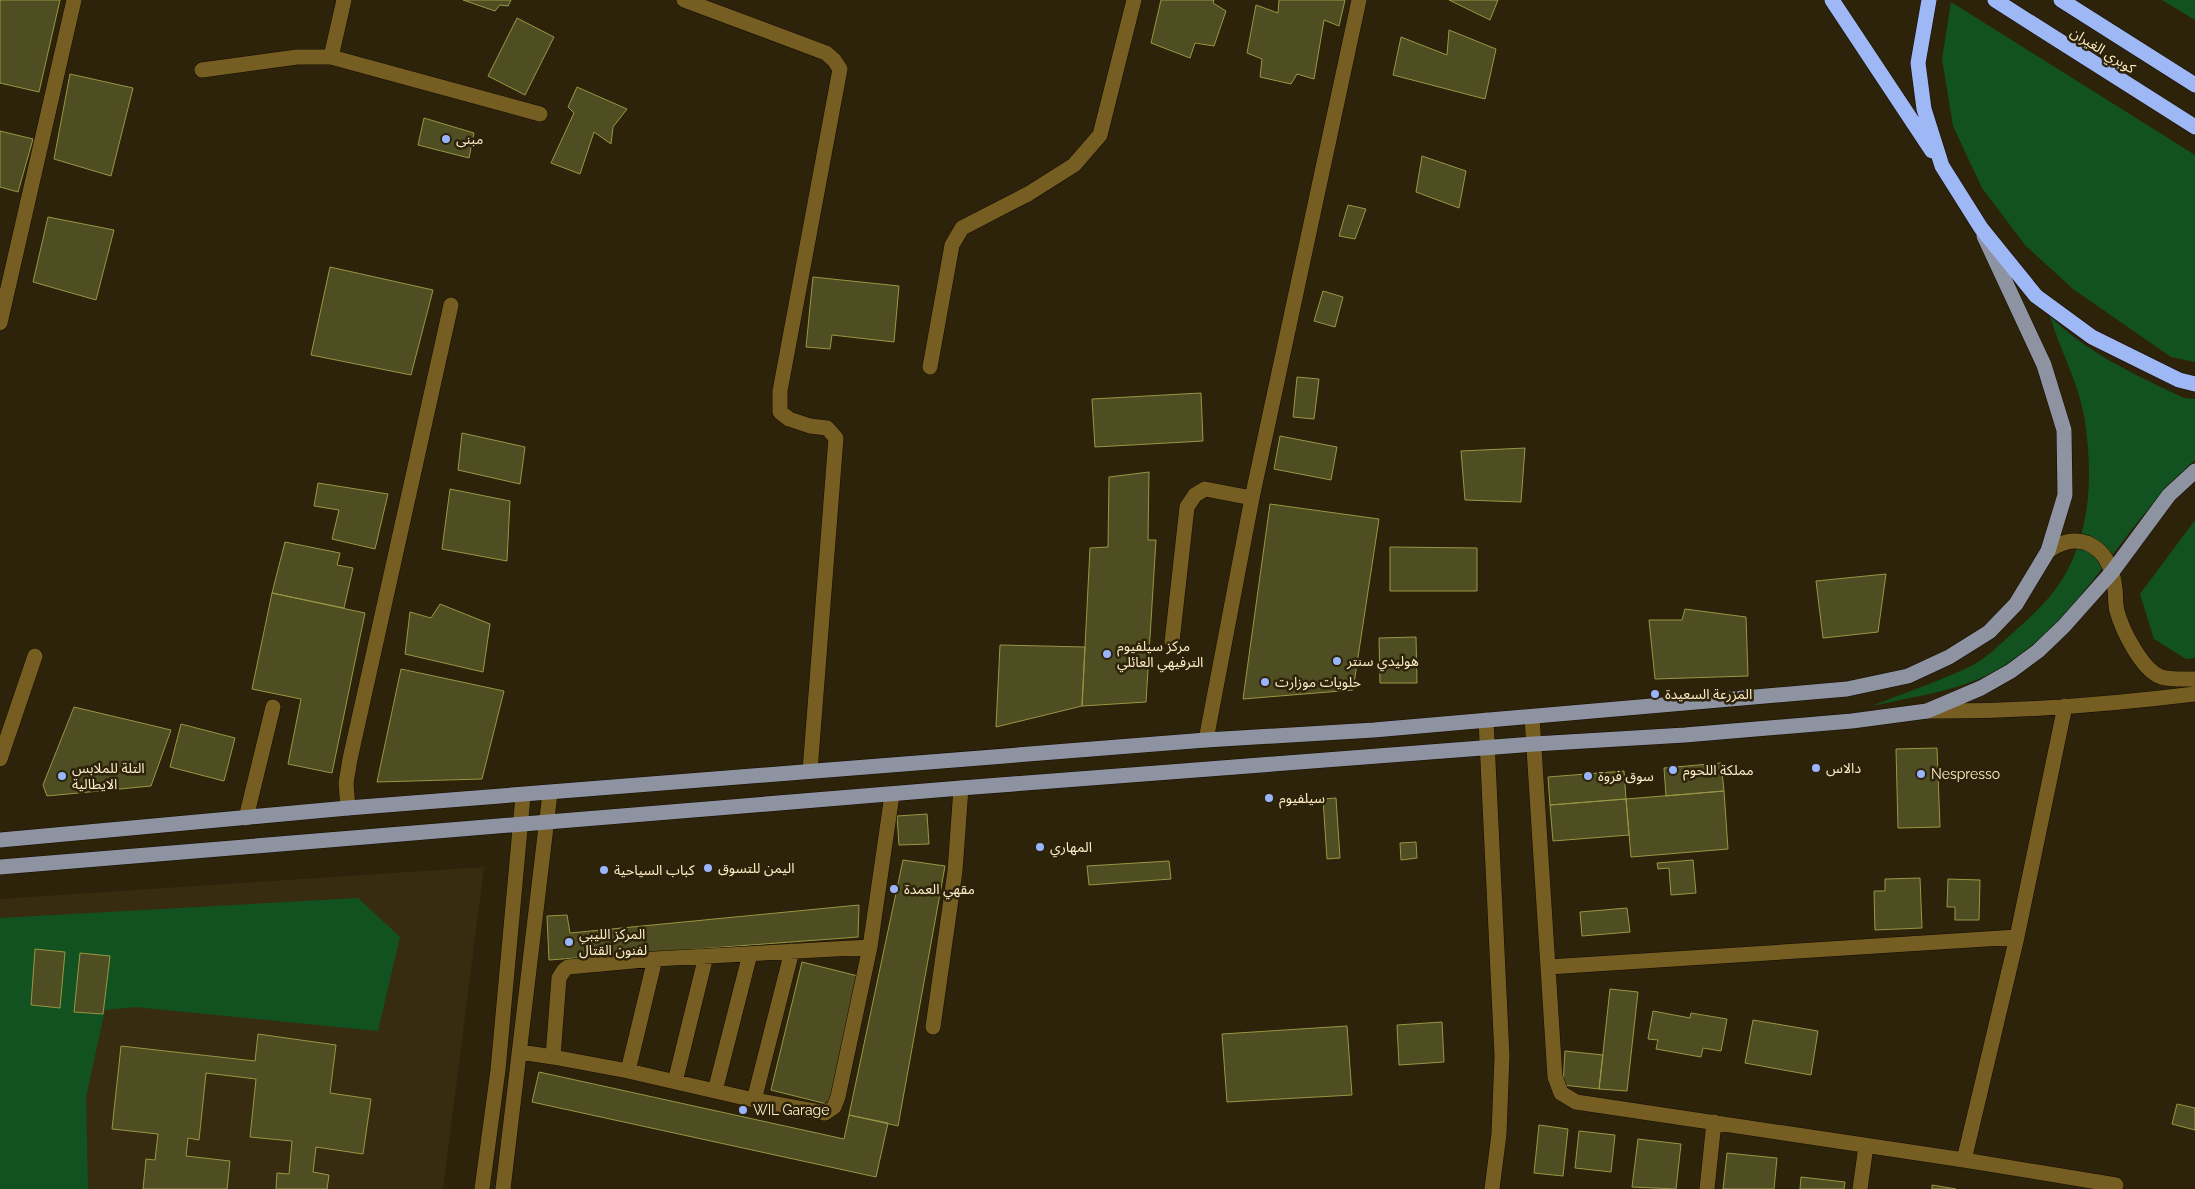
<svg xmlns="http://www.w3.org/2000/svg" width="2195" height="1189" font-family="Raleway,'Noto Sans Arabic',sans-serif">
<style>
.built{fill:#382c10}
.green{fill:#125221}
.building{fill:#4f4e22;stroke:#999644}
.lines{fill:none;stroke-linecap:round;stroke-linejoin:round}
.minor-casing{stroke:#150c00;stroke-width:16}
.major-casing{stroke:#150c00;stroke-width:16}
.highway-casing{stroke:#150c00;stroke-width:16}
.minor{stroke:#765e22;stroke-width:15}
.major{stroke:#8e93a1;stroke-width:15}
.highway{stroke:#9eb7f5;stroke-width:15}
.poi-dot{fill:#98b5fd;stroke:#2d230a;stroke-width:2}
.labels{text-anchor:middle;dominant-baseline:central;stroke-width:5;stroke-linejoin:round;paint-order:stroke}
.street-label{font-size:14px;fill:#fdedc7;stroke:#2d230a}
.poi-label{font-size:14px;fill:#fdedc7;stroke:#2d230a;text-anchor:start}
</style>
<rect width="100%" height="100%" fill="#2d230a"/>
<path class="built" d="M484 867 443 1189H0V899Z"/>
<path class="green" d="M2162 0H2195V20Z
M1951 2 2195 155V362L2171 357 2073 289 2025 245 1982 188 1953 126 1942 59Z
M2050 316C2088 354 2136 375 2184 398L2195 399V460C2124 522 2084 616 2002 667 1963 691 1916 696 1872 706 1904 693 1937 682 1967 668 1985 660 2000 644 2015 631 2032 616 2051 598 2063 578 2092 530 2093 470 2084 416 2078 382 2060 350 2050 316Z
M2195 520V658L2186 659 2154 639 2140 594Z
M358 898 400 937 378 1031 135 1007 105 1010 86 1097 88 1189H0V918Z"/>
<path class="building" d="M0 0H60L39 92 0 83Z
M463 0H511L508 6 500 5 495 11Z
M1161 0H1214L1213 3 1226 11 1214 46 1195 43 1190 58 1151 43Z
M1279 0H1345L1339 26 1324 20 1314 79 1297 74 1291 84 1260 77 1262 59 1247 53 1256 5 1278 13Z
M1449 0H1498L1490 20Z
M517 18 554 37 525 95 488 76Z
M1449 30 1496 49 1485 99 1393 75 1401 37 1447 55Z
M70 74 133 88 111 176 54 159Z
M577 87 627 109 613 127 611 144 594 132 580 174 551 163 574 113 568 107Z
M424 118 474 133 469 158 418 145Z
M0 131 33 139 18 192 0 187Z
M1422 156 1466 171 1459 208 1416 192Z
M1348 205 1366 209 1355 239 1339 236Z
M48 217 114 230 96 300 33 282Z
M330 267 433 290 411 375 311 355Z
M813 277 899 286 894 342 832 335 830 349 806 347Z
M1323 291 1343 297 1335 327 1314 321Z
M1297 377 1319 379 1314 419 1293 417Z
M1201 393 1203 441 1095 447 1092 399Z
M462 433 525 447 520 484 458 470Z
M1280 436 1337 447 1331 480 1274 469Z
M1525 448 1521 502 1465 500 1461 451Z
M1149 472 1148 540H1156L1146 702 1082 706 1090 548 1108 547 1109 477Z
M318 483 388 494 375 549 332 539 339 510 314 506Z
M450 489 510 501 507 561 442 549Z
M1270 504 1379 519 1353 690 1243 699Z
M285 542 340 553 337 565 353 568 344 608 272 593Z
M1390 547 1477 548V591H1390Z
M1886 574 1878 632 1823 638 1816 581Z
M272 593 365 613 332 773 288 764 301 699 252 689Z
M440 604 490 624 483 672 405 654 410 612 431 618Z
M1685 609 1746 617 1748 676 1655 679 1649 620H1682Z
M1416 637 1417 683H1380L1379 638Z
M1000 645 1085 647 1082 706 996 727Z
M401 669 504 691 482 779 377 782Z
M74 707 171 730 151 786 47 796 43 785Z
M181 724 235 738 224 781 170 767Z
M1937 748 1940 827 1898 828 1896 749Z
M1721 763 1724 791 1666 796 1664 768Z
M1624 771 1626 799 1550 805 1548 777Z
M1724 791 1728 849 1631 857 1626 799Z
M1336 798 1340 858 1327 859 1323 799Z
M1626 799 1629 835 1553 841 1550 805Z
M927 814 929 844 899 845 897 816Z
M1416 842 1417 858 1401 860 1400 843Z
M903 860 945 866 898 1126 849 1115Z
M1693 860 1696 893 1671 895 1669 868 1658 869 1657 863Z
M1169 861 1171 879 1089 885 1087 866Z
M1920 878 1922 928 1875 930 1874 891H1885V879Z
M1948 879 1980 880 1979 920H1955V907H1947Z
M859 905 858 937 549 960 547 916 567 915 570 933Z
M1627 908 1630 932 1582 936 1580 912Z
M35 949 65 952 60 1008 31 1005Z
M80 953 110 956 103 1014 74 1012Z
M802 962 862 977 831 1105 771 1090Z
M1610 989 1638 992 1627 1091 1599 1089Z
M1653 1011 1690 1018 1691 1013 1727 1019 1721 1051 1703 1048 1701 1057 1656 1049 1658 1040 1648 1039Z
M1753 1020 1818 1031 1811 1075 1745 1063Z
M1442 1022 1444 1062 1399 1065 1397 1025Z
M1347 1026 1352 1095 1227 1102 1222 1034Z
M258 1034 336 1045 330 1093 371 1099 363 1154 316 1147 313 1172 329 1175 327 1189H276L277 1173 289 1174 292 1141 250 1137 256 1079 206 1073 199 1140 188 1138 186 1156 230 1161 227 1189H143L146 1159 155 1160 158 1134 112 1129 121 1046 255 1061Z
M1565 1051 1603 1055 1599 1089 1563 1085Z
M539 1072 844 1139 849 1115 888 1123 876 1177 532 1102Z
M2177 1104 2195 1108V1130L2172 1124Z
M1539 1125 1568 1129 1563 1176 1534 1173Z
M1579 1131 1615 1135 1611 1172 1575 1168Z
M1638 1139 1681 1144 1676 1189 1632 1187Z
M1727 1153 1777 1158 1774 1189H1723Z
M1801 1177 1845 1182 1844 1189H1800Z
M1932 1185 1956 1189H1932Z"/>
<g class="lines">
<defs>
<path id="minor" d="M684 0 826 53 834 60 840 69 780 391V412L789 419 810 426 827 428 836 438 810 771
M331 57 344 0
M202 70 297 57H331L540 114
M0 323 74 0
M930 367 952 245 962 228 1028 194 1074 165 1100 135 1134 0
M2048 551C2060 543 2072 538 2087 543 2106 551 2113 569 2115 589 2116 596 2115 604 2117 611 2122 630 2142 670 2161 677 2171 680 2185 679 2195 679
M1172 642 1187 507 1195 495 1205 489 1252 498
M1927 711C2017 712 2106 705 2195 694
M1532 717 1555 1077 1561 1093 1576 1102 1964 1160 2116 1185
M1486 720 1502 1056 1499 1134 1492 1189
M1206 740 1252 498 1359 0
M0 759 35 656
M348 808 346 783 350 759 451 305
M246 818 273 707
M1548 967 2017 937
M933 1027 955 871 961 788
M520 1052 553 1057 559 978 564 970 568 967 655 959 870 947 892 795
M553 1057 628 1071 754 1100 825 1113 834 1107 838 1097 870 947
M628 1071 655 959
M675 1082 706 956
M715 1091 750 954
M754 1100 792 951
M1964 1160 2017 937 2065 706
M482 1189 498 1070 523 796
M503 1189 550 793
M1707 1189 1714 1122
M1860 1189 1866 1146"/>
<path id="major" d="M0 840 348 808 1206 740 1374 730 1847 689 1908 676 1949 657 1989 632 2016 604 2048 551 2065 495 2064 430 2044 365 1984 236
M0 867 961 788 1534 744 1685 735 1852 721 1927 711 1981 688 2011 671 2038 651 2064 626 2112 572 2169 495 2195 471"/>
<path id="highway" d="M1832 0 1932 151
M1929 0 1918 63 1924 109 1942 166 1981 228 2036 296 2092 337 2179 380 2195 384
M1995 0 2195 127
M2061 0 2195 85"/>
</defs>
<use href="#minor" class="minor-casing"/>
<use href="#major" class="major-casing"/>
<use href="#highway" class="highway-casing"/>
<use href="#minor" class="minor"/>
<use href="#major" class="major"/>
<use href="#highway" class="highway"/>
</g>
<g class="poi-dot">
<circle cx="446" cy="139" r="5"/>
<circle cx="1107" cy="654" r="5"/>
<circle cx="1337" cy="661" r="5"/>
<circle cx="1265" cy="682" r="5"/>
<circle cx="1655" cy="694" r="5"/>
<circle cx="1816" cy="768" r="5"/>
<circle cx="1673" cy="770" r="5"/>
<circle cx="1921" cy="774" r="5"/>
<circle cx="62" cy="776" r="5"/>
<circle cx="1588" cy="776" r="5"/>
<circle cx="1269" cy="798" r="5"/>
<circle cx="1040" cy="847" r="5"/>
<circle cx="708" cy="868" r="5"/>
<circle cx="604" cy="870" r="5"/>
<circle cx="894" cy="889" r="5"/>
<circle cx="569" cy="942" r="5"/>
<circle cx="743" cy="1110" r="5"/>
</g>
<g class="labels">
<g class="street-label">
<text transform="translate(2103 50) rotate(32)">كوبري الغيران</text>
</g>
<g class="poi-label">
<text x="456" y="139">مبنى</text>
<text x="1117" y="646">مركز سيلفيوم<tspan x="1117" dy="16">الترفيهي العائلي</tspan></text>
<text x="1347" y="661">هوليدي سنتر</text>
<text x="1275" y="682">حلويات موزارت</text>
<text x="1665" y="694">المزرعة السعيدة</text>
<text x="72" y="768">التلة للملابس<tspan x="72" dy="16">الايطالية</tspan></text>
<text x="1826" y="768">دالاس</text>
<text x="1683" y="770">مملكة اللحوم</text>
<text x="1931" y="774">Nespresso</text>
<text x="1598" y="776">سوق فروة</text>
<text x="1279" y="798">سيلفيوم</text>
<text x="1050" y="847">المهاري</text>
<text x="718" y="868">اليمن للتسوق</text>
<text x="614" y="870">كباب السياحية</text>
<text x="904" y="889">مقهي العمدة</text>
<text x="579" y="934">المركز الليبي<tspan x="579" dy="16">لفنون القتال</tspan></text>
<text x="753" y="1110">WIL Garage</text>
</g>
</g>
</svg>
